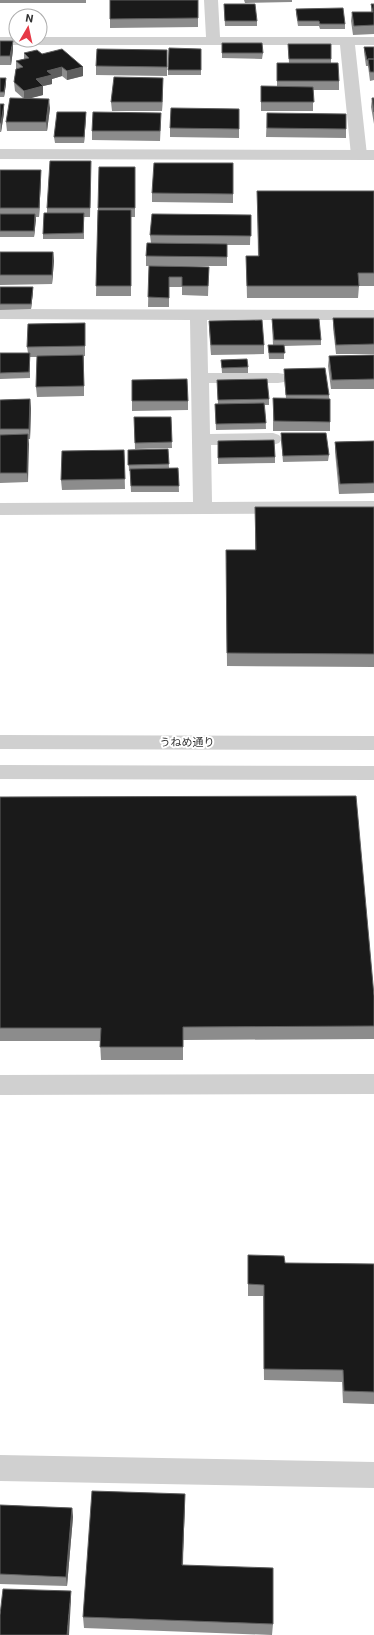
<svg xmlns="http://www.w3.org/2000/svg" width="374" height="1635" font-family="Roboto,'Noto Sans JP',sans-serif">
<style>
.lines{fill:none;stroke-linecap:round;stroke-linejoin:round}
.minor{fill:#d0d0d0;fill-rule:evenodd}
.tertiary{fill:#d0d0d0;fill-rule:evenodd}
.wall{fill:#8c8c8c}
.shaded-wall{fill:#5f5f5f}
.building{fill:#1a1a1a;stroke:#5f5f5f}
.labels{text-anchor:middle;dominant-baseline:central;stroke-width:4;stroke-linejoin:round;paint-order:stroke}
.street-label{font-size:11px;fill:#333;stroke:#fff}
</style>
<rect width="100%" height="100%" fill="#fff"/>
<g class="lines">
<path class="minor" d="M204 0H218L220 37H374V45H355L367 155 365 158 359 160 353 158 351 155 340 45H0V37H16V40H40V37H206Z
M0 309 374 310V320H207L208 373H278L284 374 287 378 284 382 278 383H209L210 434 273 433 279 435 282 439 279 443 273 445H211L212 502 374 501V513L0 515V503L193 502 190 320 0 319Z
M374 1074V1094L0 1095V1075Z
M0 1455 374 1462V1488L0 1481Z"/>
<path class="tertiary" d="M0 149 374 150V160L0 159Z
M0 735 374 736V750L0 749Z
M0 765 374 766V780L0 779Z"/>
</g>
<path class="wall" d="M0 0H86V3H0Z
M198 0V27L110 28V19Z
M244 0H292V2L245 3Z
M224 4 257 21V26H225Z
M371 4H374V34L353 35 351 21 352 12H371Z
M296 9 345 24V29H320L319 26H298L296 14Z
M0 41 13 50 11 65H0Z
M222 43 263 53 262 59 222 58Z
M288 44 331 59V63L339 81V90H313V111H261V86L277 87V63H289Z
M364 47H374V80L370 81 368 66H366L364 52Z
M201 49V75H168V70Z
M167 50V76L96 75V66Z
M24 53 42 54 83 76 67 80 62 76 52 79V84L43 86V95L30 98 50 108 47 131H7L6 122 23 98 15 91 14 82 16 69V61L24 59Z
M0 78H6V84L4 97H0Z
M163 78 162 111H112L111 102Z
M372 98H374V124L371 107Z
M0 104 4 113 1 132H0Z
M239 109V138L170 137V128Z
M86 112V117L84 143H55L54 137Z
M267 113 346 129V138L266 137Z
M161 122 160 141 92 140V131Z
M233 163V203L152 202V193Z
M135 167V217H131V296H96L98 208Z
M0 170H41V179L39 217H36L34 237H0Z
M91 170 90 217H84V239H43V234L47 213V208Z
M257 191H374V286H359L358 298H247L246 256H258L257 203Z
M251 215 250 245H227V266H146V256L151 243 150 235Z
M0 252H53L54 261 52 284 0 285Z
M149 266 209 267 208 296 182 295V287H169V307H148Z
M0 287H33V292L31 309 0 310Z
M333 318H374V354H336L333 328Z
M272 319 321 340V345L284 346V359H269L268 345H273L272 325Z
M209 321 264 345V354L211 355 209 330Z
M85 323V356H84V396L37 397 36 387 37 357H30V378L0 379V353H28L27 347Z
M374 355V389H331L328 366 329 356Z
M221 360 248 367V373H222Z
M284 369 329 395 330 422V431H273V398H286L284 378Z
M132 380 188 401V410L132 411Z
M217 380 269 399V405H265L266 429 216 430 215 404H218Z
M30 399 31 409 30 439H28V482L0 483V400Z
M134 417H171L172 448 135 449Z
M281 433 329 455 328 461 283 462 281 439Z
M218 441 275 457V463L218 464Z
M374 441V493L339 494 335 452V442Z
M168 449 169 468H178L179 492H131L130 471H129L128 450Z
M124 450 125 489 62 490 61 480Z
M255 507H374V667L227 666 226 563 255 550Z
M0 797 374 996V1039L183 1040V1060H101L100 1041H0Z
M248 1255 285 1263 374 1264V1404L343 1403 342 1382 264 1380 263 1296H248Z
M185 1494 183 1565 273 1624 272 1635 84 1628 83 1617Z
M0 1505 72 1508 73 1517 67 1586 0 1584Z"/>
<path class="shaded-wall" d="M13 41V50L11 65 10 56Z
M62 67V76L52 79V84L43 86V95L24 100V91L36 79 47 71Z
M83 67V76L67 80V71Z
M6 78V84L4 97V92Z
M163 78V87L162 111V102Z
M49 99 50 108 47 131 46 122Z
M4 104V113L1 132V123Z
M86 112V117L84 143V137Z
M41 170V179L39 217V208Z
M35 214 36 220 34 237V231Z
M53 252 54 261 52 284V275Z
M33 287V292L31 309V304Z
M30 399 31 409 30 439 29 429Z
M28 434 29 444 28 482 27 473Z
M185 1494V1505L182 1576V1565Z
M72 1508 73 1517 67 1586 66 1577Z
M71 1591V1600L69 1635H67Z"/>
<path class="building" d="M110 0H198V18L110 19Z
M224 4H255L257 21H225Z
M371 4H374V25L354 26 352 12H373Z
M343 8 345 24H320L319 21H298L296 9Z
M0 41H13L10 56H0Z
M222 43H262L263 53H222Z
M288 44H331V59H289Z
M364 47H374V59H368V60H367Z
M169 48 201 49V70H168Z
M62 49 83 67 67 71 62 67 47 71 52 75 36 79 43 86 24 91 14 82 16 69 23 67 16 61 29 58 24 53 37 50 42 54Z
M97 49 167 50V67L96 66Z
M368 59H374V72H370Z
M277 63H338L339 81H277Z
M114 77 163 78 162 102H111Z
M0 78H6L4 92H0Z
M261 86 313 87 314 102H261Z
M10 98 49 99 46 122H6Z
M372 98H374V112Z
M0 104H4L1 123H0Z
M171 108 239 109V129L170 128Z
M57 112H86L84 137H54Z
M93 112 161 113 160 131H92Z
M267 113 346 114V129L267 128Z
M50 161H91L90 208H47Z
M154 163H233V194L152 193Z
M99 167H135V208H98Z
M0 170H41L39 208H0Z
M257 191H374V273H358L359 286H247L246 256H259Z
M98 210H131V286H96Z
M44 213H84L83 233 43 234Z
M0 214H35L34 231H0Z
M152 214 251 215V236L150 235Z
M147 243 227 244V257L146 256Z
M0 252H53L52 275H0Z
M149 266 209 267 208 286H182V277H169V298L148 297Z
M0 287H33L31 304H0Z
M333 318H374V344L336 345Z
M272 319H319L321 340H274Z
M262 320 264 345H211L209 321Z
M85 323V346L27 347 28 324Z
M268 345H284L285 353H269Z
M0 353H30L29 372 0 373Z
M83 355 84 386 36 387 37 356Z
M374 355V379L332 380 329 356Z
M247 359 248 367 222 368 221 360Z
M325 368 329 395H286L284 369Z
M187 379 188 401H132V380Z
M267 379 269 399 218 400 217 380Z
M273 398 330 399V422L274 421Z
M30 399 29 429H0V400Z
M264 403 266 423 216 424 215 404Z
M134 417H171L172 442 135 443Z
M281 433H326L329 455 283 456Z
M28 434 27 473H0V435Z
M274 440 275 457 218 458V441Z
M374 441V483L340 484 335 442Z
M168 449 169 464 128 465V450Z
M124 450 125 479 61 480 62 451Z
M178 468 179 486H131L130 469Z
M255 507H374V654L227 653 226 550H256Z
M356 796 374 996V1026L183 1027V1047H100L101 1028H0V797Z
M248 1255 284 1256 285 1263 374 1264V1392L344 1391 343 1370 264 1369V1285L248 1284Z
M92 1491 185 1494 182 1565 273 1568V1624L83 1617Z
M0 1505 72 1508 66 1577 0 1574Z
M3 1589 71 1591 67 1635H0V1615Z"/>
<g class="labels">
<g class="street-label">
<text x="187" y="742">うねめ通り</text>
</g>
</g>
<g transform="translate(28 28) rotate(9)"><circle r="19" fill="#ffffff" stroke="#adadad"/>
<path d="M0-3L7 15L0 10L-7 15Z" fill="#e63946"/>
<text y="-6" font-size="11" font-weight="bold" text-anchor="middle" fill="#333333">N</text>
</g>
</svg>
